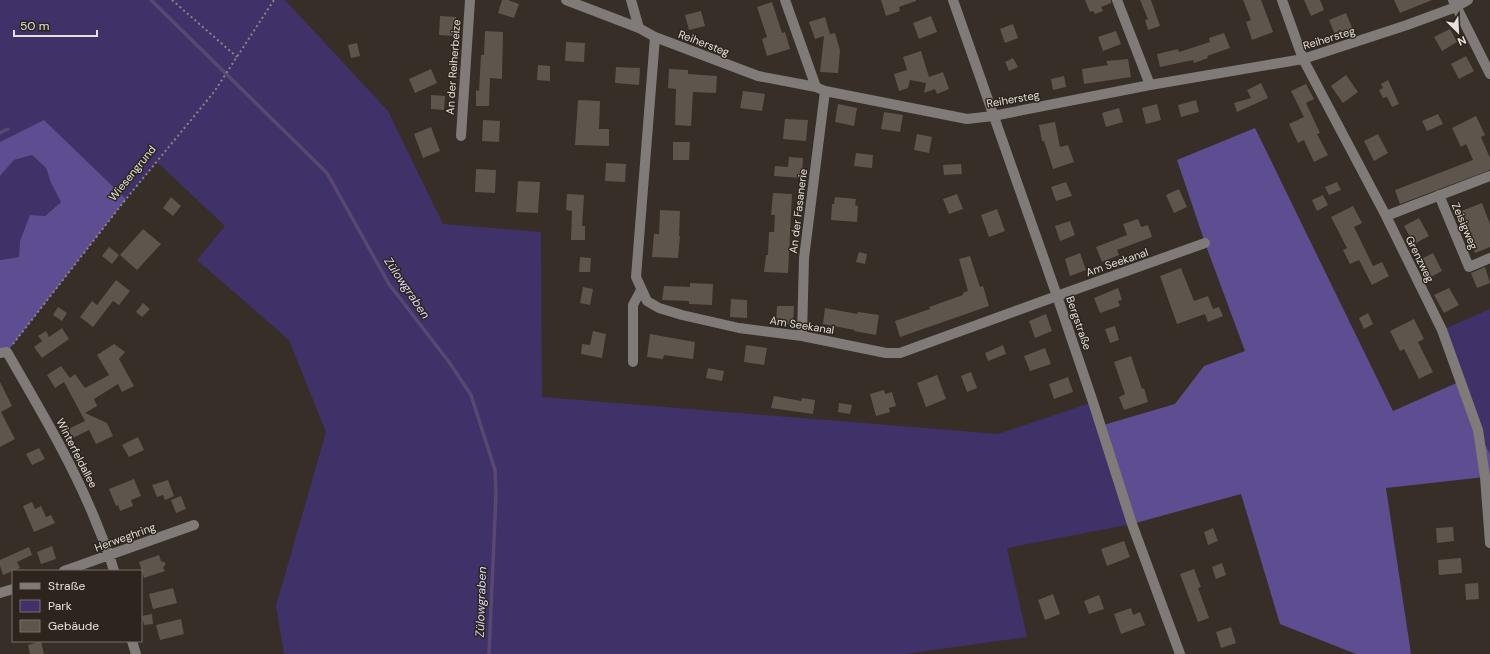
<svg xmlns="http://www.w3.org/2000/svg" width="1490" height="654" font-family="'DM Sans',sans-serif">
<style>
.green{fill:#403168}
.forest{fill:#5e4d90}
.lines{fill:none;stroke-linecap:round;stroke-linejoin:round}
.stream{stroke:#5a4771;stroke-width:3.5}
.building{fill:#5e554d}
.path{stroke:#8d8680;stroke-width:2;stroke-dasharray:2 3;stroke-linecap:butt}
.minor{stroke:#807b78;stroke-width:10}
.labels{text-anchor:middle;dominant-baseline:central;stroke-width:3;stroke-linejoin:round;paint-order:stroke}
.street-label{font-size:11px;fill:#e5e0db;stroke:#2d251d}
.water-label{font-size:12px;font-style:italic;fill:#ded7fe;stroke:#2d251d}
</style>
<rect width="100%" height="100%" fill="#372e27"/>
<path class="green" d="M0 0H285L388 111 443 224 541 232 542 397 998 434 1093 402 1132 524 1007 548 1027 637 905 654H284L276 606 326 432 289 340 197 260 225 226 157 162 126 199 44 120 0 142Z
M32 155 46 168 51 183 61 202 45 216 20 241 19 257 0 260V176L14 160Z
M1490 309V454L1478 430 1442 330Z"/>
<path class="forest" d="M44 120 126 199 7 352 0 353V260L19 257 20 241 30 215 45 216 61 202 51 183 46 168 32 155 14 160 0 176V142Z
M1255 128 1393 411 1461 381 1478 430 1490 454V543L1485 477 1386 488 1411 654H1356L1280 624 1241 494 1132 524 1100 426 1175 404 1204 366 1245 351 1205 243 1177 160Z"/>
<g class="lines">
<path class="stream" d="M151 0 327 173 389 284 449 362 471 395 495 470 496 495 489 654
M0 133 8 129"/>
</g>
<path class="building" d="M502 0H508L519 4 514 18 498 13Z
M881 0H916V1L899 7 900 11 886 16Z
M1085 0H1111V3L1101 7 1103 11 1095 14 1093 11 1090 12Z
M1140 0H1151L1160 26 1148 30 1145 20 1148 19Z
M1243 0H1261L1273 32 1252 40 1246 22 1251 20Z
M1304 0H1320L1324 10 1311 16Z
M1394 0H1432L1400 13Z
M772 2 782 33 785 32 790 49 767 56 762 39 767 37 757 7Z
M701 11 705 26 689 30 685 15Z
M1346 13 1353 30 1336 37 1329 20Z
M440 16 456 17 455 36 439 35Z
M931 16 937 32 919 39 913 23Z
M825 17 830 34 827 35 835 33 840 50 838 73 820 72 824 36 815 39 809 22Z
M1013 24 1018 38 1005 43 1000 29Z
M1450 29 1457 42 1442 51 1434 37Z
M485 31 503 32 502 79 490 78 489 106H476V90L479 91 481 55H484Z
M1116 31 1121 44 1103 51 1098 37Z
M1224 33 1230 48 1207 56 1208 58 1194 63 1193 60 1160 67 1157 54 1178 49 1179 52 1210 42 1209 38Z
M566 42 585 43 584 62 565 61Z
M357 43 360 56 351 58 348 45Z
M921 51 929 77 943 72 949 89 937 94 935 89 924 93 926 83 910 80 908 88 899 91 894 74 907 70 903 57Z
M1466 56 1474 71 1459 79 1451 64Z
M1013 58 1018 67 1009 71 1005 62Z
M1128 59 1131 77 1084 84 1082 69 1108 65 1106 61Z
M538 65 550 66V81L537 80Z
M616 67 640 68 639 85 615 83Z
M431 69 437 83 415 93 409 79Z
M669 69 688 70V74L717 76 716 93 693 92 691 126 675 125 676 89 668 88Z
M1346 75 1358 92 1343 103 1331 86Z
M1064 76 1066 87 1053 90 1051 79Z
M1388 80 1399 104 1392 107 1387 97 1383 98 1379 90 1383 88 1381 84Z
M1261 83 1268 98 1237 112 1234 103 1251 98 1247 90Z
M1306 84 1314 99 1306 103 1320 133 1317 134 1328 155 1314 162 1304 140 1298 143 1289 124 1304 117 1291 91Z
M743 91 765 94 762 111 740 108Z
M431 95 445 96 444 110 431 109Z
M578 100 600 101 599 129H609V146L575 145Z
M1196 100 1199 112 1181 117 1178 105Z
M838 104 857 108 854 126 835 122Z
M1157 104 1161 120 1146 124 1142 108Z
M1119 108 1123 122 1106 127 1102 113Z
M884 112 903 115 900 132 881 129Z
M1438 114 1443 124 1427 131 1422 121Z
M1476 116 1485 135 1481 137 1490 158V170L1400 204 1395 190 1473 160 1466 144 1461 147 1452 128Z
M785 119 808 120 806 141 783 139Z
M483 120 500 121 499 142 482 141Z
M1055 122 1060 147 1068 145 1074 162 1053 169 1044 141H1042L1039 125Z
M431 127 440 151 423 158 414 134Z
M917 134 932 137 929 153 914 150Z
M1378 134 1388 153 1374 161 1364 141Z
M673 142H690L689 160H673Z
M856 153 873 155 872 168 854 166Z
M789 157 803 158 802 178 774 176 775 166 788 167Z
M606 163 626 164 625 182 605 181Z
M961 164 962 174 944 175 943 165Z
M476 169 496 170 495 193 475 192Z
M518 181 540 182 538 213 516 212Z
M1066 182 1072 196 1056 201 1051 187Z
M1337 182 1341 190 1329 195 1325 187Z
M1179 189 1187 207 1174 213 1166 195Z
M773 193 792 194 788 273 764 272 766 255H768L769 232H774L775 215H771Z
M567 194 584 195 582 226H585V240H571L572 211 566 210Z
M957 194 963 209 949 214 943 199Z
M1323 195 1328 205 1317 211 1312 200Z
M171 197 181 206 173 216 163 208Z
M835 197 856 199 855 205 858 206 857 222 831 220 832 204H834Z
M1482 203 1490 224V247L1475 253 1459 212Z
M1353 206 1362 223 1354 227 1373 266 1382 262 1389 276 1372 285 1359 260 1350 264 1343 250 1347 248 1331 217Z
M997 209 1005 231 989 237 981 215Z
M660 210 680 211 679 236H680L678 258 652 257 654 234H659Z
M1419 218 1429 236 1414 244 1404 226Z
M1138 219 1141 227 1148 225 1152 237 1117 250 1119 255 1102 262 1096 247 1127 235 1123 224Z
M1070 221 1075 235 1060 241 1055 226Z
M143 229 161 244 137 270 120 255Z
M109 247 119 255 112 264 102 256Z
M859 252 867 254 865 264 856 262Z
M1080 253 1086 270 1070 276 1065 259Z
M1433 253 1442 271 1427 279 1417 261Z
M970 256 980 287 983 286 989 306 900 337 895 321 930 309 929 307 963 295V293L968 291 959 259Z
M580 257 591 258 590 272H579Z
M1485 267 1490 283 1477 288 1471 273Z
M1181 268 1194 301 1208 296 1213 309 1219 307 1223 316 1208 322 1205 314 1177 324 1160 276Z
M116 280 130 291 119 305 113 301 93 327 80 317 92 301 97 305Z
M690 283 713 284 712 305 689 304V301L662 300 664 286 690 287Z
M583 287 593 289 590 305 580 303Z
M1118 288 1122 300 1118 301 1120 306 1100 313 1094 298Z
M1449 288 1459 305 1444 313 1434 295Z
M731 299 747 300V318L730 317Z
M143 303 150 309 142 317 136 312Z
M777 306H794L793 325 776 324Z
M58 307 67 313 62 321 53 315Z
M825 308 857 314 858 312 879 315 876 335 854 331 855 330 823 324Z
M1368 313 1373 324 1364 329 1359 318Z
M1046 314 1052 331 1035 338 1029 321Z
M1414 319 1424 339 1418 342 1433 372 1419 379 1404 349 1400 351 1390 331Z
M1115 326 1119 340 1110 343 1105 329Z
M62 328 69 339 42 358 34 347 42 341 38 336 46 331 49 337Z
M593 331 606 334 602 358 581 354 582 344 590 345Z
M650 334 695 342 693 359 664 355 663 359 647 357Z
M114 344 125 352 119 359 134 386 122 392 118 384 94 399 97 406 85 413 107 423 113 436 96 444 89 430 73 438 68 429 85 421 64 382 55 388 47 375 61 366 70 378 75 374 85 388 109 375 97 355Z
M746 345 767 348 764 365 744 362Z
M1003 345 1006 354 988 361 985 353Z
M1045 348 1051 364 1030 371 1024 356Z
M1131 356 1142 389 1144 388 1148 402 1124 410 1119 397 1125 394 1114 362Z
M708 368 724 371 722 381 706 378Z
M971 372 977 388 967 392 961 376Z
M937 375 946 399 926 407 917 383Z
M1068 377 1073 392 1054 399 1049 384Z
M0 382 12 406 1 412 15 439 0 447Z
M884 390 885 394 892 392 896 406 889 408 890 412 876 416 870 394Z
M774 396 801 401 802 398 815 400 813 414 771 408Z
M839 403 852 405 850 414 838 412Z
M138 437 144 450 129 457 122 445Z
M39 448 45 459 32 465 26 454Z
M134 479 141 496 131 500 133 506 120 511 118 505 116 506 109 489Z
M168 480 174 496 165 500 163 495 157 497 152 485Z
M181 496 186 509 176 513 171 500Z
M32 502 35 509 41 506 46 517 51 515 55 523 34 532 23 506Z
M1453 527 1454 541 1437 543 1436 528Z
M1213 528 1218 541 1208 545 1204 532Z
M1124 541 1130 557 1107 566 1101 549Z
M52 546 56 559 41 564 37 552Z
M29 547 32 555 17 562 20 568 3 575 0 566V560Z
M159 555 161 561 166 563 163 568 165 571 144 578 139 562Z
M1461 558 1462 573 1439 575 1438 560Z
M1222 563 1226 575 1216 579 1212 567Z
M1194 569 1201 587 1198 588 1209 618 1198 622 1180 574Z
M1478 583 1479 599 1466 600 1465 584Z
M173 588 177 603 153 609 149 594Z
M1053 594 1060 614 1045 620 1038 600Z
M1099 595 1104 609 1089 614 1084 601Z
M1131 608 1133 615 1140 612 1145 625 1121 634 1114 614Z
M152 614 153 624 144 625 142 616Z
M181 619 184 634 160 640 156 625Z
M1231 627 1236 643 1221 648 1216 632Z
M41 641 44 654H30L28 645Z"/>
<g class="lines">
<path class="path" d="M172 0 237 57
M13 344 126 199 214 92 274 0"/>
<path class="minor" d="M566 0 639 28 655 37 758 76 816 87 825 91 967 119 993 116 1150 85 1303 59 1407 25 1456 7 1468 0
M631 0 639 28
M785 0 816 87
M953 0 1057 296 1093 402 1132 524 1180 654
M1117 0 1150 85
M1282 0 1303 59 1386 216 1442 330 1478 430 1485 477 1490 543
M1453 0 1490 74
M655 37 636 277 647 301 659 308 682 315 739 328 802 336 886 353H900L1057 296 1205 243
M461 136 470 0
M1439 195 1469 267 1490 258
M1386 216 1490 176
M802 336 804 258 825 91
M0 353 7 352C38 406 70 459 94 517 101 535 109 552 114 571
M633 362V305L641 290
M64 571 194 525
M0 593 13 589
M132 641 136 654"/>
</g>
<g class="labels">
<g class="street-label">
<text transform="translate(1329 38) rotate(-17)">Reihersteg</text>
<text transform="translate(704 43) rotate(21)">Reihersteg</text>
<text transform="translate(453 67) rotate(-86)">An der Reiherbeize</text>
<text transform="translate(1013 99) rotate(-10)">Reihersteg</text>
<text transform="translate(132 173) rotate(-51)">Wiesengrund</text>
<text transform="translate(798 211) rotate(-83)">An der Fasanerie</text>
<text transform="translate(1465 226) rotate(67)">Zeisigweg</text>
<text transform="translate(1420 259) rotate(64)">Grenzweg</text>
<text transform="translate(1117 262) rotate(-19)">Am Seekanal</text>
<text transform="translate(1079 323) rotate(71)">Bergstraße</text>
<text transform="translate(802 325) rotate(9)">Am Seekanal</text>
<text transform="translate(77 453) rotate(63)">Winterfeldallee</text>
<text transform="translate(125 537) rotate(-20)">Herweghring</text>
</g>
<g class="water-label">
<text transform="translate(407 288) rotate(56)">Zülowgraben</text>
<text transform="translate(481 602) rotate(-88)">Zülowgraben</text>
</g>
</g>
<rect x="12" y="570" width="130" height="72" fill="#2d251d" stroke="#777069"/>
<rect x="20" y="583" width="20" height="6" fill="#807b78" stroke="#777069"/>
<text x="48" y="590" font-size="12" fill="#e5e0db">Straße</text>
<rect x="20" y="600" width="20" height="12" fill="#403168" stroke="#777069"/>
<text x="48" y="610" font-size="12" fill="#e5e0db">Park</text>
<rect x="20" y="620" width="20" height="12" fill="#5e554d" stroke="#777069"/>
<text x="48" y="630" font-size="12" fill="#e5e0db">Gebäude</text>
<g transform="translate(1458 32) rotate(156)" stroke="#2d251d" stroke-width="3" paint-order="stroke">
<path d="M0-3L7 15L0 10L-7 15Z" fill="#e5e0db"/>
<text y="-6" font-size="11" font-weight="bold" text-anchor="middle" fill="#e5e0db">N</text>
</g>
<path d="M14 30v6h83v-6" fill="none" stroke="#e5e0db" stroke-width="2"/>
<text x="20" y="30" font-size="12" fill="#e5e0db" stroke="#2d251d" stroke-width="3" paint-order="stroke">50 m</text>
</svg>
